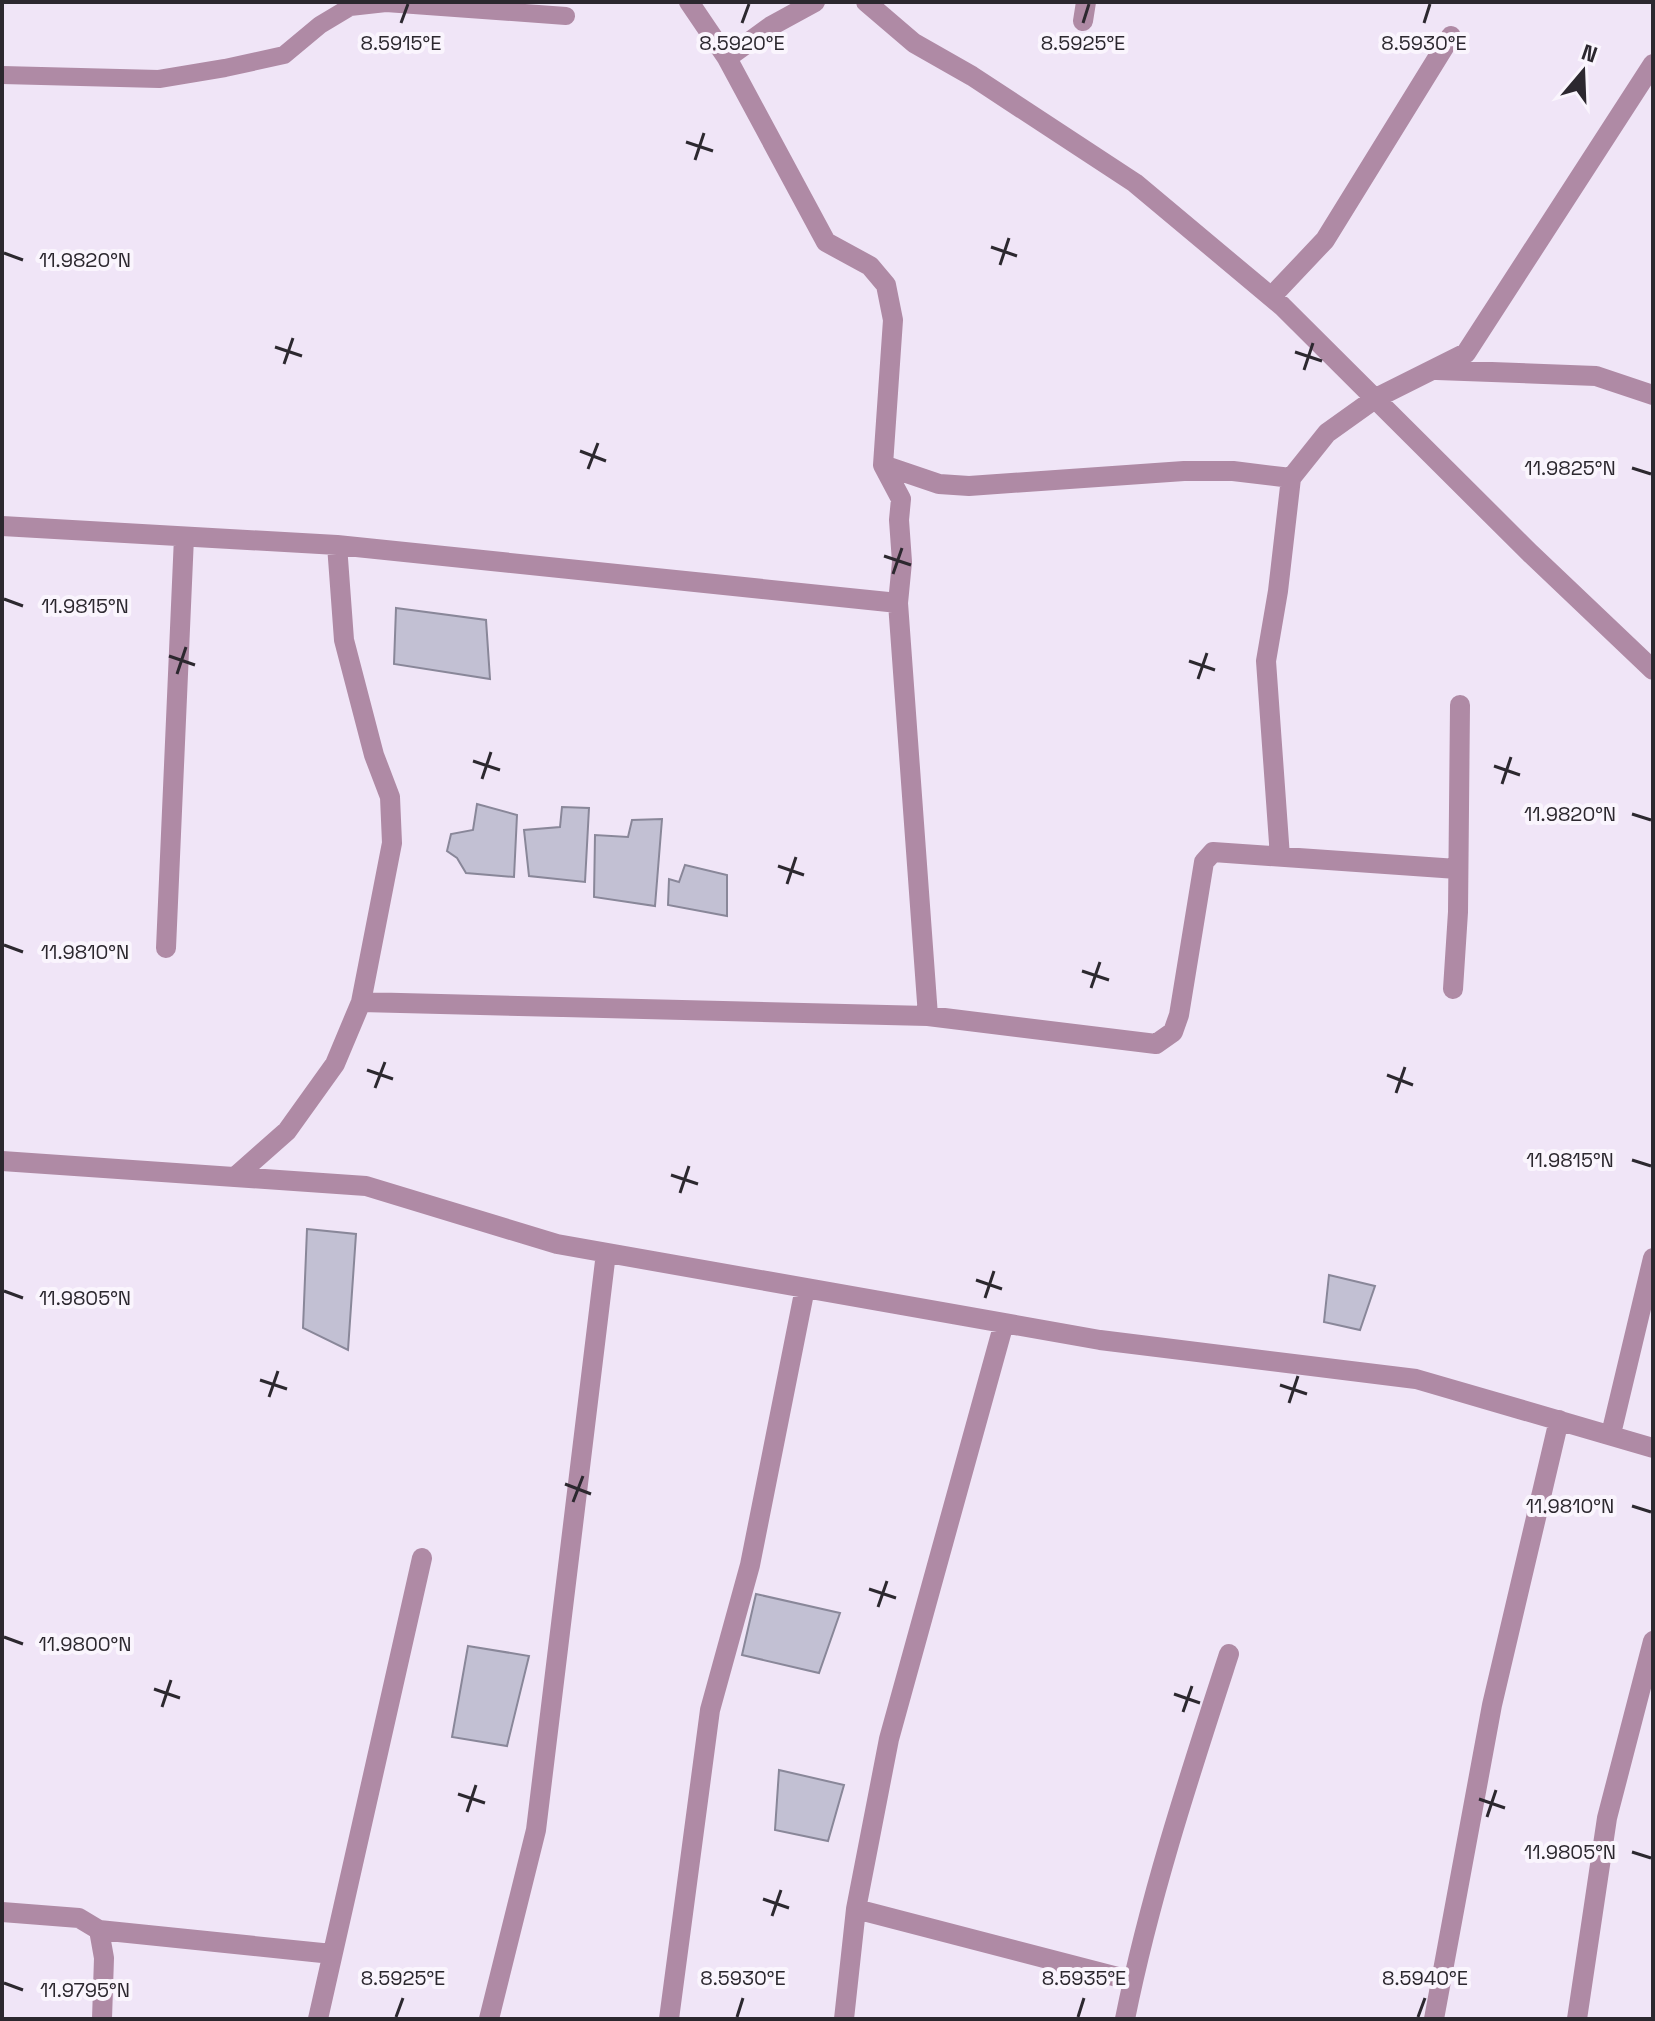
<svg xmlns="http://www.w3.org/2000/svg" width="1655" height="2021" font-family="'Space Grotesk',sans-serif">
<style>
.building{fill:#c2c0d3;stroke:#898799;stroke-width:2}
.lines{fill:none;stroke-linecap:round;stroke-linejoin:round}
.lane{stroke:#af8aa5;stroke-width:18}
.street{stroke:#af8aa5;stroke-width:20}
.ticks{fill:none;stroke:#2c282f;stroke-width:3}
.ticks-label{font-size:20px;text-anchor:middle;fill:#2c282f;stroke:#faf5fd;stroke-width:8;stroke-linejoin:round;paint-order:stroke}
</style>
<rect width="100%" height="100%" fill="#f0e5f7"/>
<path class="building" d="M396 608 486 620 490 679 394 664Z
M477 804 517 815 514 877 466 873 457 858 447 851 451 834 473 830Z
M562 807 589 808 585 882 529 876 524 830 560 827Z
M662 819 655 906 594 897 595 835 628 837 632 820Z
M685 865 727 875V916L668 905 669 879 679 882Z
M307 1229 356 1234 348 1350 303 1328Z
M1329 1275 1375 1286 1360 1330 1324 1322Z
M756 1594 840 1613 819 1673 742 1655Z
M468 1646 529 1656 507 1746 452 1737Z
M779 1770 844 1785 828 1841 775 1830Z"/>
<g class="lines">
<path class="lane" d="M2 75 159 79 225 68 284 55 320 25 350 7 386 3 566 16"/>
<path class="street" d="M689 2 727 58 826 242 870 266 886 285 893 320 883 465 901 499 899 520 902 562 898 603 928 1016
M866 2 914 43 972 76 1135 183 1282 306 1530 553 1653 670
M1083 21 1086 2
M727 58 771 26 815 2
M1271 297 1325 240 1451 36
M1437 370 1596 376 1653 395
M883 465 939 484 969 486 1184 471H1233L1291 478
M2 526 337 545 898 603
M1280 857 1266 661 1278 591 1291 478 1327 433 1376 398 1466 353 1653 64
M166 948 184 537
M1453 989 1458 912 1460 705
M361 1002 928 1016 1156 1044 1173 1032 1179 1015 1204 862 1213 852 1457 869
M2 1161 366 1186 557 1244 1100 1340 1416 1379 1653 1448
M235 1177 287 1131 335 1064 361 1002 392 843 390 797 374 755 344 640 337 545
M1611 1434 1653 1258
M856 1909 1133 1981
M2 1912 79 1918 99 1930 104 1958 102 2019
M99 1930 332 1954
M318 2019 422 1558
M489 2019 536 1830 606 1253
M669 2019 710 1710 750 1565 805 1288
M844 2019 856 1909 889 1739 1004 1323
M1125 2019C1150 1895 1190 1774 1229 1654
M1434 2019 1492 1705 1559 1420
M1577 2019 1607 1818 1653 1641"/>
</g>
<path class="ticks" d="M401 23 408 4M742 23 749 4M1083 23 1089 4M1424 23 1430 4M686 142 713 151M695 160 704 133M991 247 1017 256M4 253 23 260M1000 265 1009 238M275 347 302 356M1295 352 1322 361M284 364 293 338M1304 370 1313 343M580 451 606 461M1632 468 1651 474M588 469 598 443M884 556 911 565M893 574 902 548M4 599 23 606M169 656 195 665M1189 661 1215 670M177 674 186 647M1198 679 1207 653M473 761 500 770M1494 766 1520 775M482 779 491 752M1502 784 1511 757M1632 814 1651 820M778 866 804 875M787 884 796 857M4 945 23 952M1082 971 1109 980M1091 988 1100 962M367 1070 393 1079M1387 1075 1413 1085M375 1088 385 1062M1396 1093 1405 1067M1632 1160 1651 1166M671 1175 698 1184M680 1193 689 1166M976 1280 1002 1289M4 1291 23 1298M985 1298 994 1271M260 1380 287 1389M1280 1385 1307 1394M269 1397 278 1371M1289 1403 1298 1376M565 1484 591 1494M573 1502 583 1476M1632 1506 1651 1512M869 1589 896 1598M878 1607 887 1581M4 1637 23 1644M154 1689 180 1698M1174 1694 1200 1703M162 1707 171 1680M1183 1712 1192 1686M458 1794 485 1803M1479 1799 1505 1808M467 1812 476 1785M1487 1817 1496 1790M1632 1852 1651 1858M763 1899 789 1908M772 1916 781 1890M4 1983 23 1990M396 2017 403 1998M737 2017 743 1998M1078 2017 1084 1998M1418 2017 1425 1998"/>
<g class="ticks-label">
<text x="742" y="50">8.5920°E</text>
<text x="1083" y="50">8.5925°E</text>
<text x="1424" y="50">8.5930°E</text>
<text x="401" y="50">8.5915°E</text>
<text x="85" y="267">11.9820°N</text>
<text x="1570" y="475">11.9825°N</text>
<text x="85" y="613">11.9815°N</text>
<text x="1570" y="821">11.9820°N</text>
<text x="85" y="959">11.9810°N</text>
<text x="1570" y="1167">11.9815°N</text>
<text x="85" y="1305">11.9805°N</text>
<text x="1570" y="1513">11.9810°N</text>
<text x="85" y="1651">11.9800°N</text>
<text x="1570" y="1859">11.9805°N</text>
<text x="403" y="1985">8.5925°E</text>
<text x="743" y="1985">8.5930°E</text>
<text x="1084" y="1985">8.5935°E</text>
<text x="1425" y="1985">8.5940°E</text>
<text x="85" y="1997">11.9795°N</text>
</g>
<rect width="1655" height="2021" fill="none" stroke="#2c282f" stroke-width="8"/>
<g transform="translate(1583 72) rotate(19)" stroke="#faf5fd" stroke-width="6" paint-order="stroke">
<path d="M0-6L14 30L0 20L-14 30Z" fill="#2c282f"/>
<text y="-12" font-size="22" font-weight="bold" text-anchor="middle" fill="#2c282f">N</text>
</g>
</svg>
